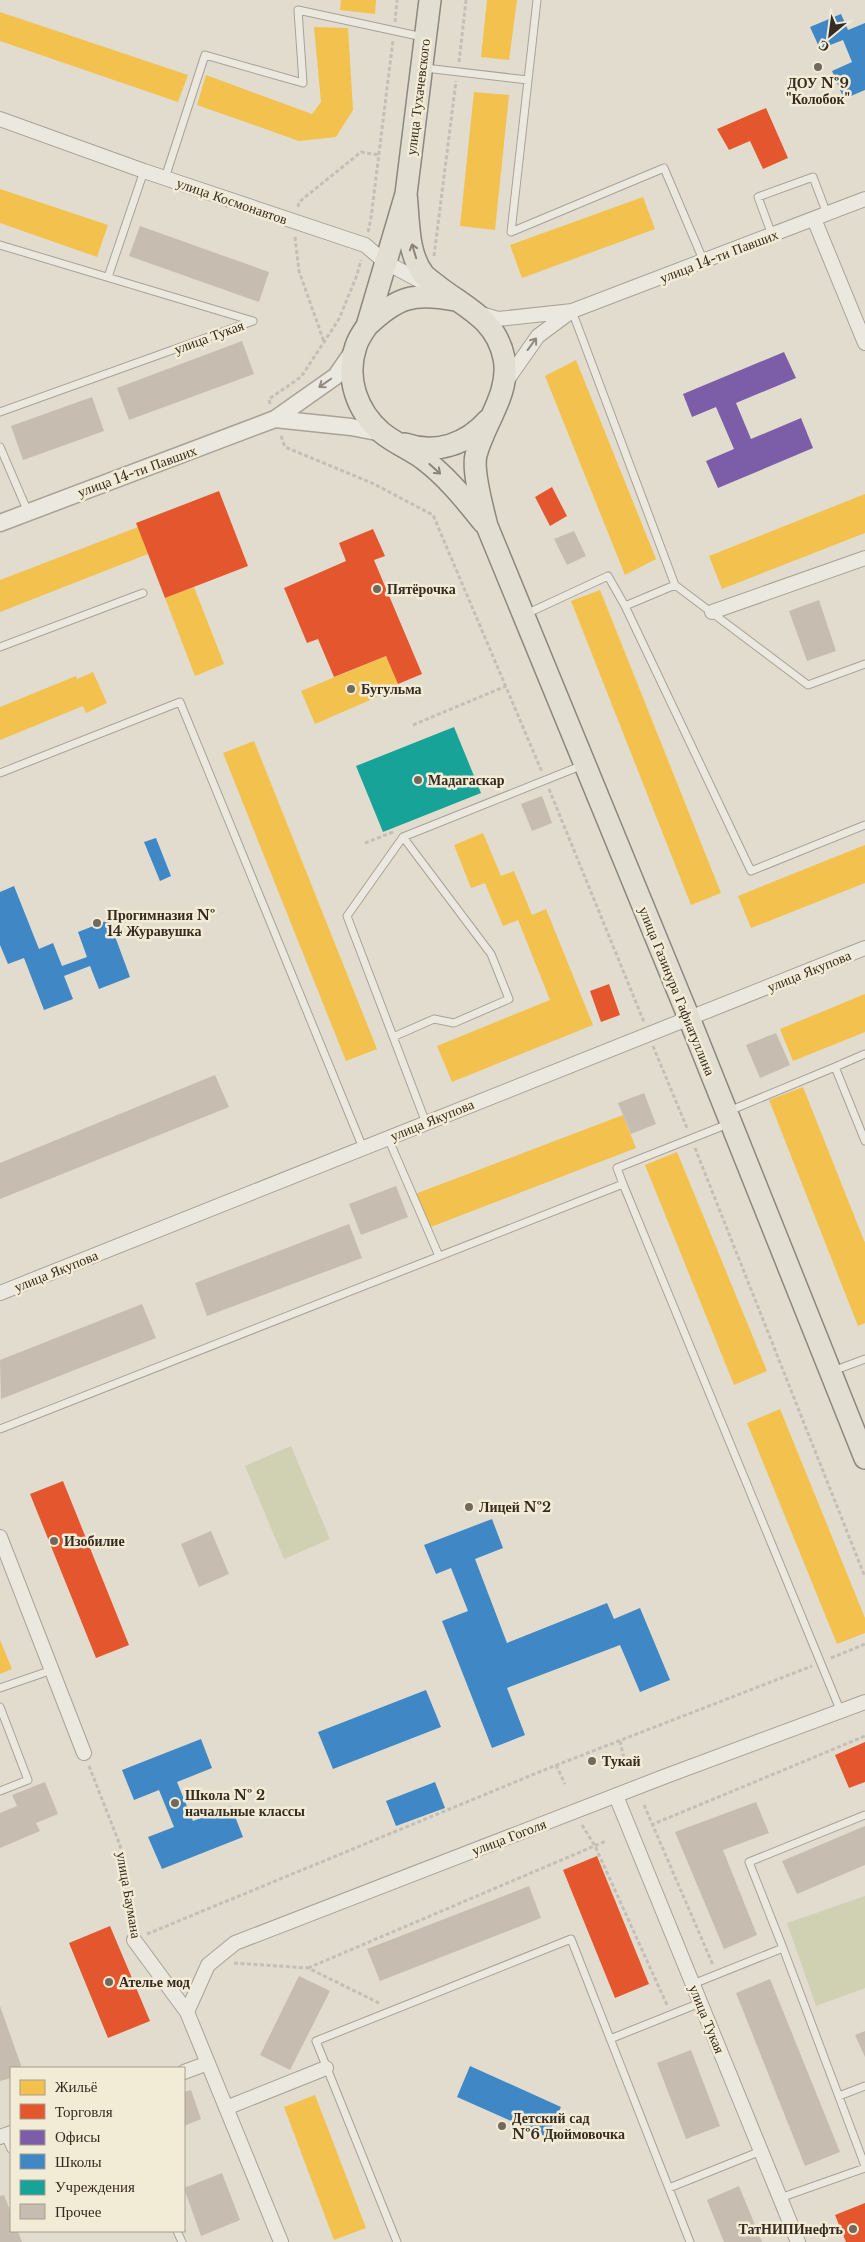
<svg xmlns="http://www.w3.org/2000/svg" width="865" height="2242" font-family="'Libre Baskerville',serif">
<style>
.green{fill:#d0d0b3}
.homes{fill:#f2c14e}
.shops{fill:#e4572e}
.offices{fill:#7b5ea7}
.schools{fill:#3f88c5}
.public{fill:#17a398}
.building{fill:#c6bcb0}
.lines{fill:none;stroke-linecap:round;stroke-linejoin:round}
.service-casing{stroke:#a8a297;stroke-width:9}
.minor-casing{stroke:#a8a297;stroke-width:16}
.tertiary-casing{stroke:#a8a297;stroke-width:19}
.primary-casing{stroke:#8d877e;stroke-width:24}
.path{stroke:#c3bfb6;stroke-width:3;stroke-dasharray:4 2.5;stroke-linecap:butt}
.service{stroke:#ebe8df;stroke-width:7}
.minor{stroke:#ebe8df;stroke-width:14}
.tertiary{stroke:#ebe8df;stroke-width:16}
.primary{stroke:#e2ded2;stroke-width:21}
.oneway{stroke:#8c8479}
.oneway2{stroke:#908a80}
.poi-dot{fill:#72695d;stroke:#f2ebd6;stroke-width:2}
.labels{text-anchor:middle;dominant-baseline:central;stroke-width:5;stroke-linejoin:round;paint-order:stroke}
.poi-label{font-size:14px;font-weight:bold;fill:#362b20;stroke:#f2ebd6;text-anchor:start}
.street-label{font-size:14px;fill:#362b20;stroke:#f2ebd6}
</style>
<rect width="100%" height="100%" fill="#e2dccf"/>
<path class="green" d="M291 1446 330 1539 284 1559 245 1466Z
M865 1896V1988L816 2006 787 1923Z"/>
<path class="homes" d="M341 0H376L375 14 340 10Z
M487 0H517L509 60 481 57Z
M0 12 188 75 178 102 0 41Z
M314 27 348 28 353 110 336 137 299 141 197 105 206 75 312 114 321 102Z
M474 92 509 95 495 230 460 226Z
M0 189 108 225 97 257 0 223Z
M643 197 655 229 522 278 510 245Z
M576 360 656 559 625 575 545 376Z
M865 494V533L722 589 709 556Z
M138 527 148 554 0 612V580Z
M194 587 224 664 195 676 165 598Z
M600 590 721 893 691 905 571 601Z
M386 656 400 687 315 724 301 691Z
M93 672 107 703 86 713 83 706 0 740V707L76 676 77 679Z
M254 741 377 1049 346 1061 223 753Z
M483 833 501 876 514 871 532 915 546 909 593 1025 452 1082 437 1046 550 1000 518 920 503 926 485 883 471 888 454 845Z
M865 845V883L751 928 738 896Z
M865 994V1032L793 1061 780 1029Z
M803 1087 865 1243V1323L858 1326 769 1100Z
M623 1115 636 1148 428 1228 415 1194Z
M677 1152 767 1371 734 1385 645 1165Z
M780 1409 865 1618V1633L837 1644 747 1423Z
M0 1640 12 1669 0 1674Z
M315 2095 366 2228 334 2240 284 2107Z"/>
<path class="shops" d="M766 108 788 158 763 169 750 141 729 150 717 129Z
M552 487 567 516 550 526 535 497Z
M219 491 248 566 165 598 136 523Z
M373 529 385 556 374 560 422 674 398 684 386 656 334 677 318 639 307 643 284 588 346 561 339 543Z
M609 984 620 1015 601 1022 590 991Z
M63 1481 129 1645 96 1658 30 1494Z
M865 1742V1782L849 1788 835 1755Z
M597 1856 649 1984 615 1998 563 1870Z
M110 1926 150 2021 108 2038 69 1943Z
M865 2203V2242H846L835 2215Z"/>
<path class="offices" d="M784 352 796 378 736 403 751 439 801 418 813 448 718 488 706 461 734 449 716 407 692 417 683 394Z"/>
<path class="schools" d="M841 14 848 30 865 23V90L844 99 832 71 852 62 843 40 820 49 810 27Z
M156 838 171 876 160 881 144 842Z
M14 886 39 949 53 943 62 966 87 957 78 932 109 920 130 977 99 989 90 966 64 976 73 999 44 1010 24 958 8 964 0 945V892Z
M492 1519 503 1548 475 1559 507 1643 607 1603 614 1619 640 1608 670 1680 640 1692 620 1645 507 1688 525 1735 492 1748 442 1621 468 1611 451 1568 436 1574 424 1545Z
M426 1690 441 1727 333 1769 318 1732Z
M201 1739 212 1768 177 1782 193 1821 231 1806 243 1837 162 1869 148 1837 174 1827 159 1790 134 1800 122 1770Z
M435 1782 445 1808 396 1826 386 1801Z
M470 2066 561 2107 547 2137 457 2097Z"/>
<path class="public" d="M454 727 481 793 383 832 356 766Z"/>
<path class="building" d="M140 226 269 272 259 302 129 256Z
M242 341 254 374 129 420 117 388Z
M92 397 104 431 23 460 11 426Z
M574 531 586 556 567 565 554 539Z
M819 600 836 651 807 661 789 611Z
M542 796 552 823 532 831 521 804Z
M776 1033 790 1065 760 1078 746 1045Z
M215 1075 229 1107 0 1199V1163Z
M644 1093 656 1124 631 1134 618 1103Z
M396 1186 408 1217 361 1235 349 1204Z
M349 1224 362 1258 207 1316 195 1283Z
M142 1304 156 1338 1 1399 0 1360Z
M211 1531 229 1574 199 1587 181 1544Z
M45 1782 58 1814 36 1823 40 1831 0 1848V1813L17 1806 12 1795Z
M756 1802 769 1833 723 1850 757 1935 724 1949 675 1832Z
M865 1826V1865L797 1894 782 1861Z
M529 1886 541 1918 380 1981 367 1949Z
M299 1976 330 1991 290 2070 260 2055Z
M770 1979 840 2152 805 2166 736 1993Z
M0 2006 22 2068H11V2078L0 2081Z
M865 2031V2057L855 2035Z
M691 2050 720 2126 686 2139 657 2063Z
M191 2090 201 2119 184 2126V2092Z
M222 2173 240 2220 201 2236 184 2188Z
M739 2186 762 2242H724L707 2200Z
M4 2195 11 2213V2231H18L22 2242H0V2196Z"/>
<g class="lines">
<defs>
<path id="service" d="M537 0 511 232 664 168 704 262
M425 68 528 80
M165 178 205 55 303 83 298 10 423 37
M772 235 758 197 813 177 827 214
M0 245 253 321 0 412
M108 277 144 171
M572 311 675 585
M0 447 28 512
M625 606 751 871 865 825
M526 614 608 576 625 606 675 585 808 685 865 664
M0 647 143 593
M0 773 180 702 363 1148
M403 837 583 765
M393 1037 434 1019 454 1023 509 999 491 954 403 837 347 916 426 1123
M835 1067 865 1054
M729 1111 835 1067 865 1141
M388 1138 439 1256
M623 1184 617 1168 728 1124
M833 1371 865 1359
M0 1429 623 1184 841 1712
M0 1688 52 1670
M0 1707 28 1780 0 1791
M783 1948 749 1862 865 1815
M693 1984 783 1948 865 2166
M610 2039 700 2003
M839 2096 865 2086
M5 2135 11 2149
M669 2188 761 2151
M780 2198 865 2168
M177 2231 182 2242
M397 2242 316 2041 571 1939 690 2242"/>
<path id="minor" d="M0 119 144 171 365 245 385 262 428 285
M814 219 865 343
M478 313 498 319 572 311 865 199
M505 383 538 336 569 313
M712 612 865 558
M0 1293 865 948
M0 1537 84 1753
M616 1796 798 2242
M134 1940 187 2012 281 2242
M187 2012 208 1965 235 1943 666 1776 865 1702
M184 2072 208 2063
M226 2108 326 2068
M0 2137 11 2133"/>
<path id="tertiary" d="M275 419 351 427 382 433
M0 523 275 419 336 376 354 350"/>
<path id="primary" d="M430 0 406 194 367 326C363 332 358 339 356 346 345 378 357 411 381 432 395 444 413 450 426 461 449 479 466 501 484 523
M406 194C409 220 407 254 424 275 428 279 434 283 439 287 466 308 496 319 504 358 511 393 484 423 476 455 472 471 483 510 487 526L689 1018 865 1458
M367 326C397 297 414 292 455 300
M405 444C436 455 467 444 488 420"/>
</defs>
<use href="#service" class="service-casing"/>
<use href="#minor" class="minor-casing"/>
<use href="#tertiary" class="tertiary-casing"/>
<use href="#primary" class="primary-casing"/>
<path class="path" d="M395 22 397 0
M459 62 466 0
M298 207 299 202 361 152 379 155
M368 232 371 218 393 40
M295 237 299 271 324 342
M434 256 456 81
M270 404 269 399 301 377 324 342 339 319 357 275 361 260
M281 436 285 447 374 484 433 515 542 772
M413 725 506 686
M549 789 644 1022
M365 843 393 832
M653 1046 687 1128
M695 1148 865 1577
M831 1658 865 1644
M620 1741 625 1763
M556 1765 565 1784
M89 1766 120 1845 133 1927
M644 1805 713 1965
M582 1825 595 1846 667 2005
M651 1825 865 1736
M147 1934 549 1768 812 1666
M234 1963 308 1968 379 2003
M308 1968 606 1841"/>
<use href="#service" class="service"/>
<use href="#minor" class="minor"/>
<use href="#tertiary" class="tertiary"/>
<use href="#primary" class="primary"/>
</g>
<defs><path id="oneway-shaft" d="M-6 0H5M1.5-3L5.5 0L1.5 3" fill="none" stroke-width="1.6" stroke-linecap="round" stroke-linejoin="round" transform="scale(1.25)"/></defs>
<g class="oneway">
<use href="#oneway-shaft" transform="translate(414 251) rotate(-107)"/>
<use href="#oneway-shaft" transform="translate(435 469) rotate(42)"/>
</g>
<g class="oneway2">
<use href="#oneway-shaft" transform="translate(532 344) rotate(-54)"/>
<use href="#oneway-shaft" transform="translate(325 383) rotate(145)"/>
</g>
<g class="poi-dot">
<circle cx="818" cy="67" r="5"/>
<circle cx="377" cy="589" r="5"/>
<circle cx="351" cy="689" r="5"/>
<circle cx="418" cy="780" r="5"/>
<circle cx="97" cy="923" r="5"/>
<circle cx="469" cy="1507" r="5"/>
<circle cx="54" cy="1541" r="5"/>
<circle cx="592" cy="1761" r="5"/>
<circle cx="175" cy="1803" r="5"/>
<circle cx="109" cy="1982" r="5"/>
<circle cx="502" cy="2126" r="5"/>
<circle cx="853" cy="2229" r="5"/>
</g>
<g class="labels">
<g class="poi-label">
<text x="818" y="83" text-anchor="middle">ДОУ №9<tspan x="818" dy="16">"Колобок"</tspan></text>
<text x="387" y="589">Пятёрочка</text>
<text x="361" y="689">Бугульма</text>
<text x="428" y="780">Мадагаскар</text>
<text x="107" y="915">Прогимназия №<tspan x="107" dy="16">14 Журавушка</tspan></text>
<text x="479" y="1507">Лицей №2</text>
<text x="64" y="1541">Изобилие</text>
<text x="602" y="1761">Тукай</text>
<text x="185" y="1795">Школа № 2<tspan x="185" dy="16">начальные классы</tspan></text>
<text x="119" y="1982">Ателье мод</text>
<text x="512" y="2118">Детский сад<tspan x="512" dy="16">№6 Дюймовочка</tspan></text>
<text x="843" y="2229" text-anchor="end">ТатНИПИнефть</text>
</g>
<g class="street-label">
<text transform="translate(418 97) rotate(-83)">улица Тухачевского</text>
<text transform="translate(232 201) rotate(19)">улица Космонавтов</text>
<text transform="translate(719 256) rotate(-21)">улица 14-ти Павших</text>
<text transform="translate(209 337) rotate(-20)">улица Тукая</text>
<text transform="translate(137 471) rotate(-20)">улица 14-ти Павших</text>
<text transform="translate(809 971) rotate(-22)">улица Якупова</text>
<text transform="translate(677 991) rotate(68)">улица Газинура Гафиатуллина</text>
<text transform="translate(432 1120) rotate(-22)">улица Якупова</text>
<text transform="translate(56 1271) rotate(-22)">улица Якупова</text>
<text transform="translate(509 1837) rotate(-21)">улица Гоголя</text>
<text transform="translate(129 1895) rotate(80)">улица Баумана</text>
<text transform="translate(707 2019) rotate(68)">улица Тукая</text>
</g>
</g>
<rect x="10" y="2067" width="175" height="165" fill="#f2ebd6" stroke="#a79e8d"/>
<rect x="20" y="2080" width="25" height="15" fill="#f2c14e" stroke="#a79e8d"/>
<text x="55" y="2092" font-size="15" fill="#362b20">Жильё</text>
<rect x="20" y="2104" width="25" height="15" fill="#e4572e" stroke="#a79e8d"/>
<text x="55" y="2117" font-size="15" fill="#362b20">Торговля</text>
<rect x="20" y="2130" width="25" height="15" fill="#7b5ea7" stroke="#a79e8d"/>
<text x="55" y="2142" font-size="15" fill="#362b20">Офисы</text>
<rect x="20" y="2154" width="25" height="15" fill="#3f88c5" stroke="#a79e8d"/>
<text x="55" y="2167" font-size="15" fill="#362b20">Школы</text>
<rect x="20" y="2180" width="25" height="15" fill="#17a398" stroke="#a79e8d"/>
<text x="55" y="2192" font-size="15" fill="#362b20">Учреждения</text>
<rect x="20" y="2204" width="25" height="15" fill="#c6bcb0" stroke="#a79e8d"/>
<text x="55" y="2217" font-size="15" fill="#362b20">Прочее</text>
<g transform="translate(830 35) rotate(209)" stroke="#f2ebd6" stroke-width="4" paint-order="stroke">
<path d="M0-4L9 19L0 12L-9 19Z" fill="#362b20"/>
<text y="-8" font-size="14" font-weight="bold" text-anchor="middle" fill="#362b20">С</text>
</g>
</svg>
